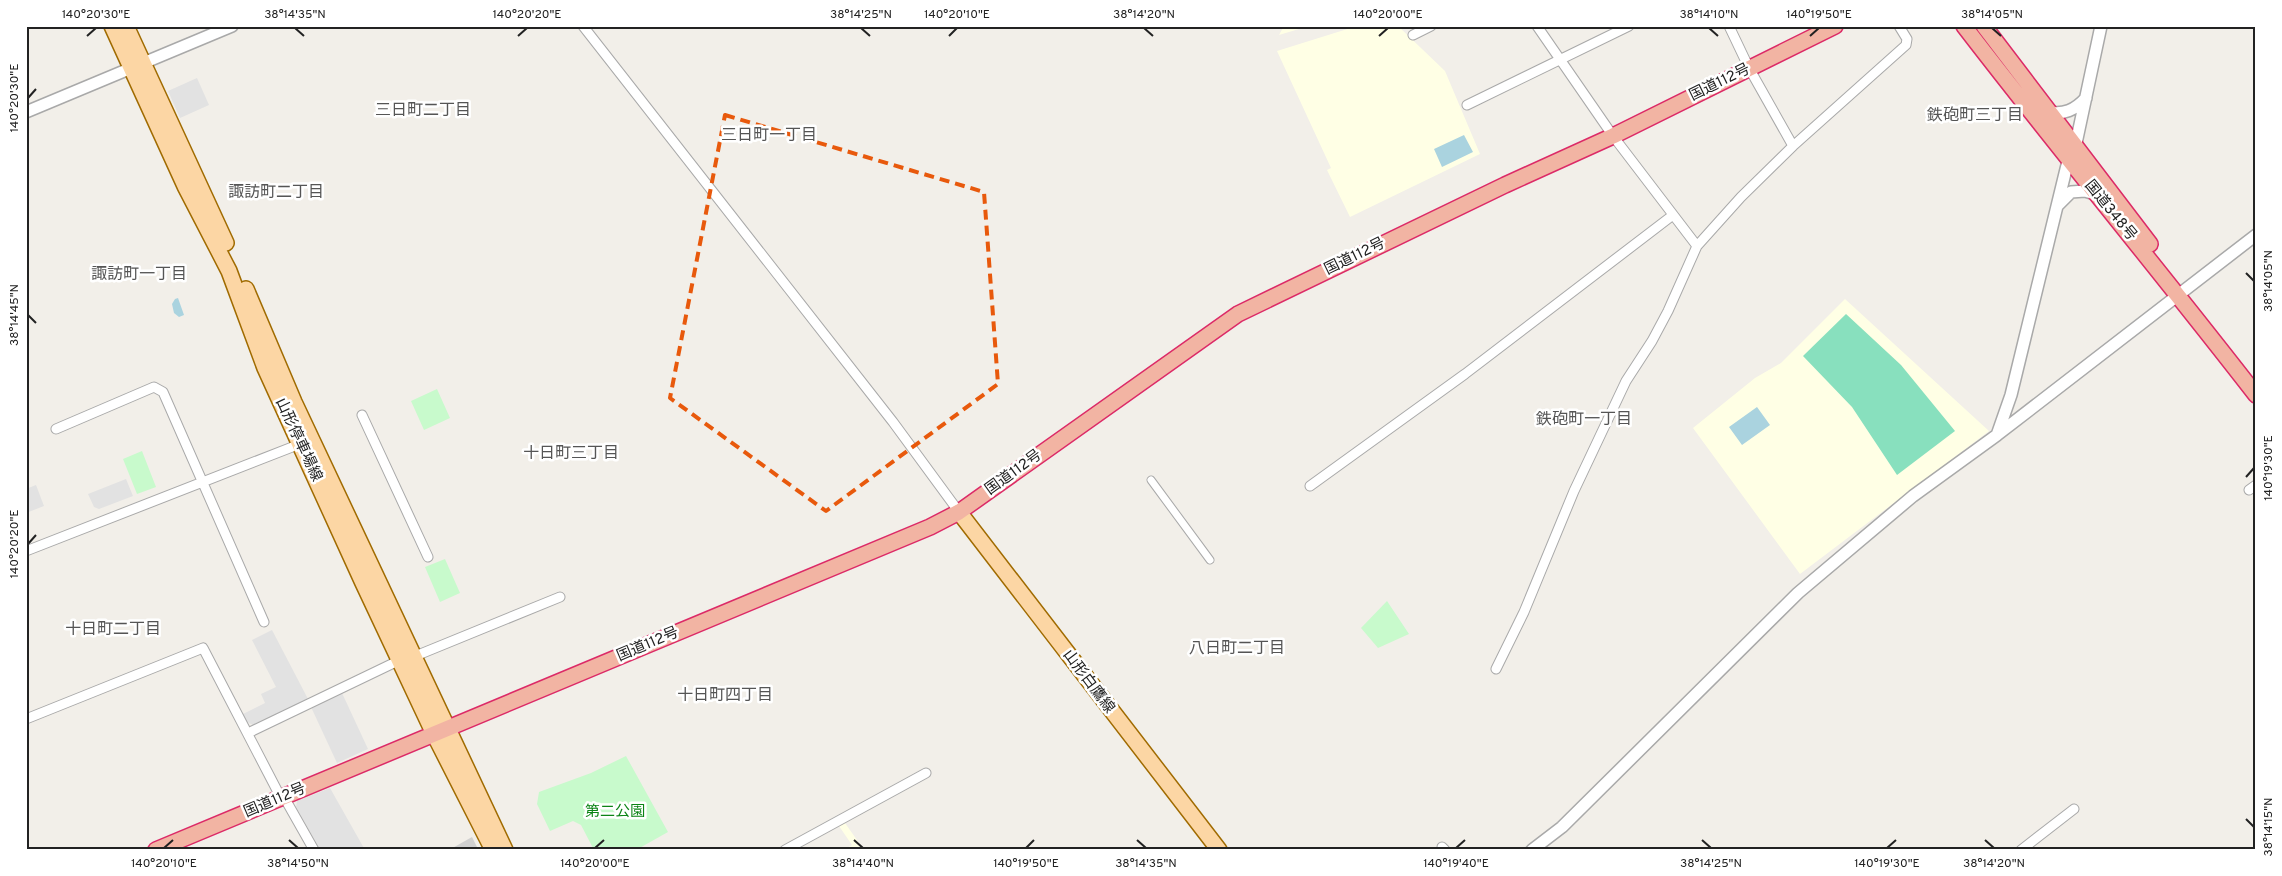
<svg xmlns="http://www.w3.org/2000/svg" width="2282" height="876" font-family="Overpass,'Noto Sans JP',sans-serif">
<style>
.education{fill:#ffffe5}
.religious{fill:#d0d0d0}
.park{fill:#c8facc}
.pitch{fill:#88e0be}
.parking{fill:#e2e2e2}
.water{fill:#aad3df}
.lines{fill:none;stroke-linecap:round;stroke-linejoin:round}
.pedestrian-casing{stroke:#a9a9a9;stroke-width:9}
.minor-casing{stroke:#a9a9a9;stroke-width:11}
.tertiary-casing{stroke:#a9a9a9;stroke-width:14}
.primary-casing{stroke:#a06b00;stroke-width:18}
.trunk-casing{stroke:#dc2a67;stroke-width:18}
.pedestrian{stroke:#fff;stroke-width:7}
.minor{stroke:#fff;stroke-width:9}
.tertiary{stroke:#fff;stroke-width:11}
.primary{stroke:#fcd6a4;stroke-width:15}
.trunk{stroke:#f2b4a3;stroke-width:15}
.marked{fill:none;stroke:#e8590c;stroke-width:4;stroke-dasharray:10 6;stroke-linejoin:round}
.ticks{fill:none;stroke:#222;stroke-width:2}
.labels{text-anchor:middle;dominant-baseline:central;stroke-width:5;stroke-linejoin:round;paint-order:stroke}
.street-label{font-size:15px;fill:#222;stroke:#fff}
.park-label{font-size:15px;fill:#0c8416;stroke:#fff}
.neighbourhood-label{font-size:16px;fill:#555;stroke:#fff}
.neatline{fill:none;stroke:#222;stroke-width:2}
.ticks-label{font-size:12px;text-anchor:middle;fill:#222}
</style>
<rect width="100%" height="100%" fill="#f2efe9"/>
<path class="education" d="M1284 26H1309L1279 35Z
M1357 26H1398L1445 71 1480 154 1350 217 1327 170 1331 168 1277 51Z
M1845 299 1989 431 1800 574 1693 428 1755 378 1781 363Z
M845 823 864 850H844L852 845 839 826Z"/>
<path class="religious" d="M472 837 478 849 449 850Z"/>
<path class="park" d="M437 389 450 418 424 430 411 401Z
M142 451 156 487 137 494 123 459Z
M445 559 460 593 440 602 425 567Z
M1387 601 1409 634 1378 648 1361 628Z
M626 756 668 832 636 850H594L581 825 573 821 550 831 537 804 539 792 591 773Z"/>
<path class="pitch" d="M1846 314 1901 365 1955 431 1897 475 1852 407 1803 356Z"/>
<path class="parking" d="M197 78 209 105 180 118 168 91Z
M126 479 133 496 99 509 94 507 88 494Z
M36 485 44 506 26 513V489Z
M272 630 308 699 253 725 247 722 243 714 265 703 261 694 276 687 252 640Z
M342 693 368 749 337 763 311 707Z
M330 788 365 850H320L296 807 297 801Z"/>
<path class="water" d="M1464 135 1473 152 1442 167 1434 149Z
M178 298 184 315 179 317 174 313 172 304 175 299Z
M1757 407 1770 425 1742 445 1729 427Z"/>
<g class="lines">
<defs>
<path id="pedestrian" d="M1151 480 1210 560"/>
<path id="minor" d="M583 26 893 422 959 512
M1537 26 1613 136 1697 246
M1729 26 1749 68 1793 146
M1413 35 1431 26
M1467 105 1629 26
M362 415 428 557
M56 429 154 387 163 392 264 622
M1310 486 1465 374 1673 215
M2249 490 2256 485
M26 551 300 444
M413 657 560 597
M1496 669 1524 612 1574 491 1626 381 1652 341 1668 311 1697 246 1741 197 1793 146 1906 45 1907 39 1899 26
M26 719 203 648 281 798
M248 733 400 660
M284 797 314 850
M1442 847 1445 850
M785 850 926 773
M2021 850 2074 809"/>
<path id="tertiary" d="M26 112 232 26
M2048 112C2064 115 2075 110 2086 98
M2058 205 2071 192 2085 191 2098 195
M1997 435 2256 235
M1532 850 1562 827 1798 593 1913 496 1997 435 2011 395 2068 161 2075 148 2101 26"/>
<path id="primary" d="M112 26 185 186 229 271 265 368 363 583 434 734 493 850
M126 26 226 243
M246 289 294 402 505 850
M959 512 1219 850"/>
<path id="trunk" d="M1964 26C2060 151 2160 271 2256 395
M1984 26 2150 244
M156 850 930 527 959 512 1238 314 1505 185 1613 136 1835 26"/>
</defs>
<use href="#pedestrian" class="pedestrian-casing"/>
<use href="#minor" class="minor-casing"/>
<use href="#tertiary" class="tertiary-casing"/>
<use href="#primary" class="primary-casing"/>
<use href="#trunk" class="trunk-casing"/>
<use href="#pedestrian" class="pedestrian"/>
<use href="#minor" class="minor"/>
<use href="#tertiary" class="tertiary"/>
<use href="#primary" class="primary"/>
<use href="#trunk" class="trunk"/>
</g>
<path class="marked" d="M725 115 984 192 998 384 826 511 670 398Z"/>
<path class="ticks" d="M295 28 304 36M861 28 870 36M1144 28 1153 36M1709 28 1718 36M1992 28 2001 36M87 36 96 28M518 36 527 28M949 36 957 28M1379 36 1388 28M1810 36 1819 28M28 98 36 89M2246 273 2254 281M28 315 36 323M2246 477 2254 468M28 544 36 535M2246 819 2254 827M289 840 298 848M854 840 863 848M1137 840 1146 848M1702 840 1711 848M1985 840 1994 848M164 848 173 840M595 848 604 840M1026 848 1034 840M1456 848 1465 840M1887 848 1896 840"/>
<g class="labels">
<g class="street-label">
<text transform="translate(1720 83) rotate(-26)">国道112号</text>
<text transform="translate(2110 211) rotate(51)">国道348号</text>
<text transform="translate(1355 257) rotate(-26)">国道112号</text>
<text transform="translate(298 440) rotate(65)">山形停車場線</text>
<text transform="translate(1014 473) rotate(-36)">国道112号</text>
<text transform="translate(648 645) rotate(-23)">国道112号</text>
<text transform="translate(1088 682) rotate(53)">山形白鷹線</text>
<text transform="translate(275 801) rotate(-23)">国道112号</text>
</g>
<g class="park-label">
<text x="615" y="812">第二公園</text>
</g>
<g class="neighbourhood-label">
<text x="423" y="111">三日町二丁目</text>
<text x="1975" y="116">鉄砲町三丁目</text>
<text x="769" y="136">三日町一丁目</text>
<text x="276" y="193">諏訪町二丁目</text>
<text x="139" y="275">諏訪町一丁目</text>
<text x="1584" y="420">鉄砲町一丁目</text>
<text x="571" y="454">十日町三丁目</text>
<text x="113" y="630">十日町二丁目</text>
<text x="1237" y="649">八日町二丁目</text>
<text x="725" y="696">十日町四丁目</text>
</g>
</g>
<rect width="2282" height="876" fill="none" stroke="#ffffff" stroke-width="55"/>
<rect x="28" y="28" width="2226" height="820" class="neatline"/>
<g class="ticks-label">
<text x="96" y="18">140°20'30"E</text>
<text x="295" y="18">38°14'35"N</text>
<text x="527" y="18">140°20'20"E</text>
<text x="861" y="18">38°14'25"N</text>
<text x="957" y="18">140°20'10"E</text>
<text x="1144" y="18">38°14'20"N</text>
<text x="1388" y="18">140°20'00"E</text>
<text x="1709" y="18">38°14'10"N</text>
<text x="1819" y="18">140°19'50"E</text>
<text x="1992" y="18">38°14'05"N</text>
<text transform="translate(14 98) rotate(-90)" y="4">140°20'30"E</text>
<text transform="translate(2268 281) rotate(-90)" y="4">38°14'05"N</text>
<text transform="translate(14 315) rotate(-90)" y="4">38°14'45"N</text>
<text transform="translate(2268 468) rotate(-90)" y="4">140°19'30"E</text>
<text transform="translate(14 544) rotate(-90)" y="4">140°20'20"E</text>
<text transform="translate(2268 827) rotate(-90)" y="4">38°14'15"N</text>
<text x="164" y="867">140°20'10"E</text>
<text x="298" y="867">38°14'50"N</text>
<text x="595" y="867">140°20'00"E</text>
<text x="863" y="867">38°14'40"N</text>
<text x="1026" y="867">140°19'50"E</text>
<text x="1146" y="867">38°14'35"N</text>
<text x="1456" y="867">140°19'40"E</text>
<text x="1711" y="867">38°14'25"N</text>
<text x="1887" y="867">140°19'30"E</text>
<text x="1994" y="867">38°14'20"N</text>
</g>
</svg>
